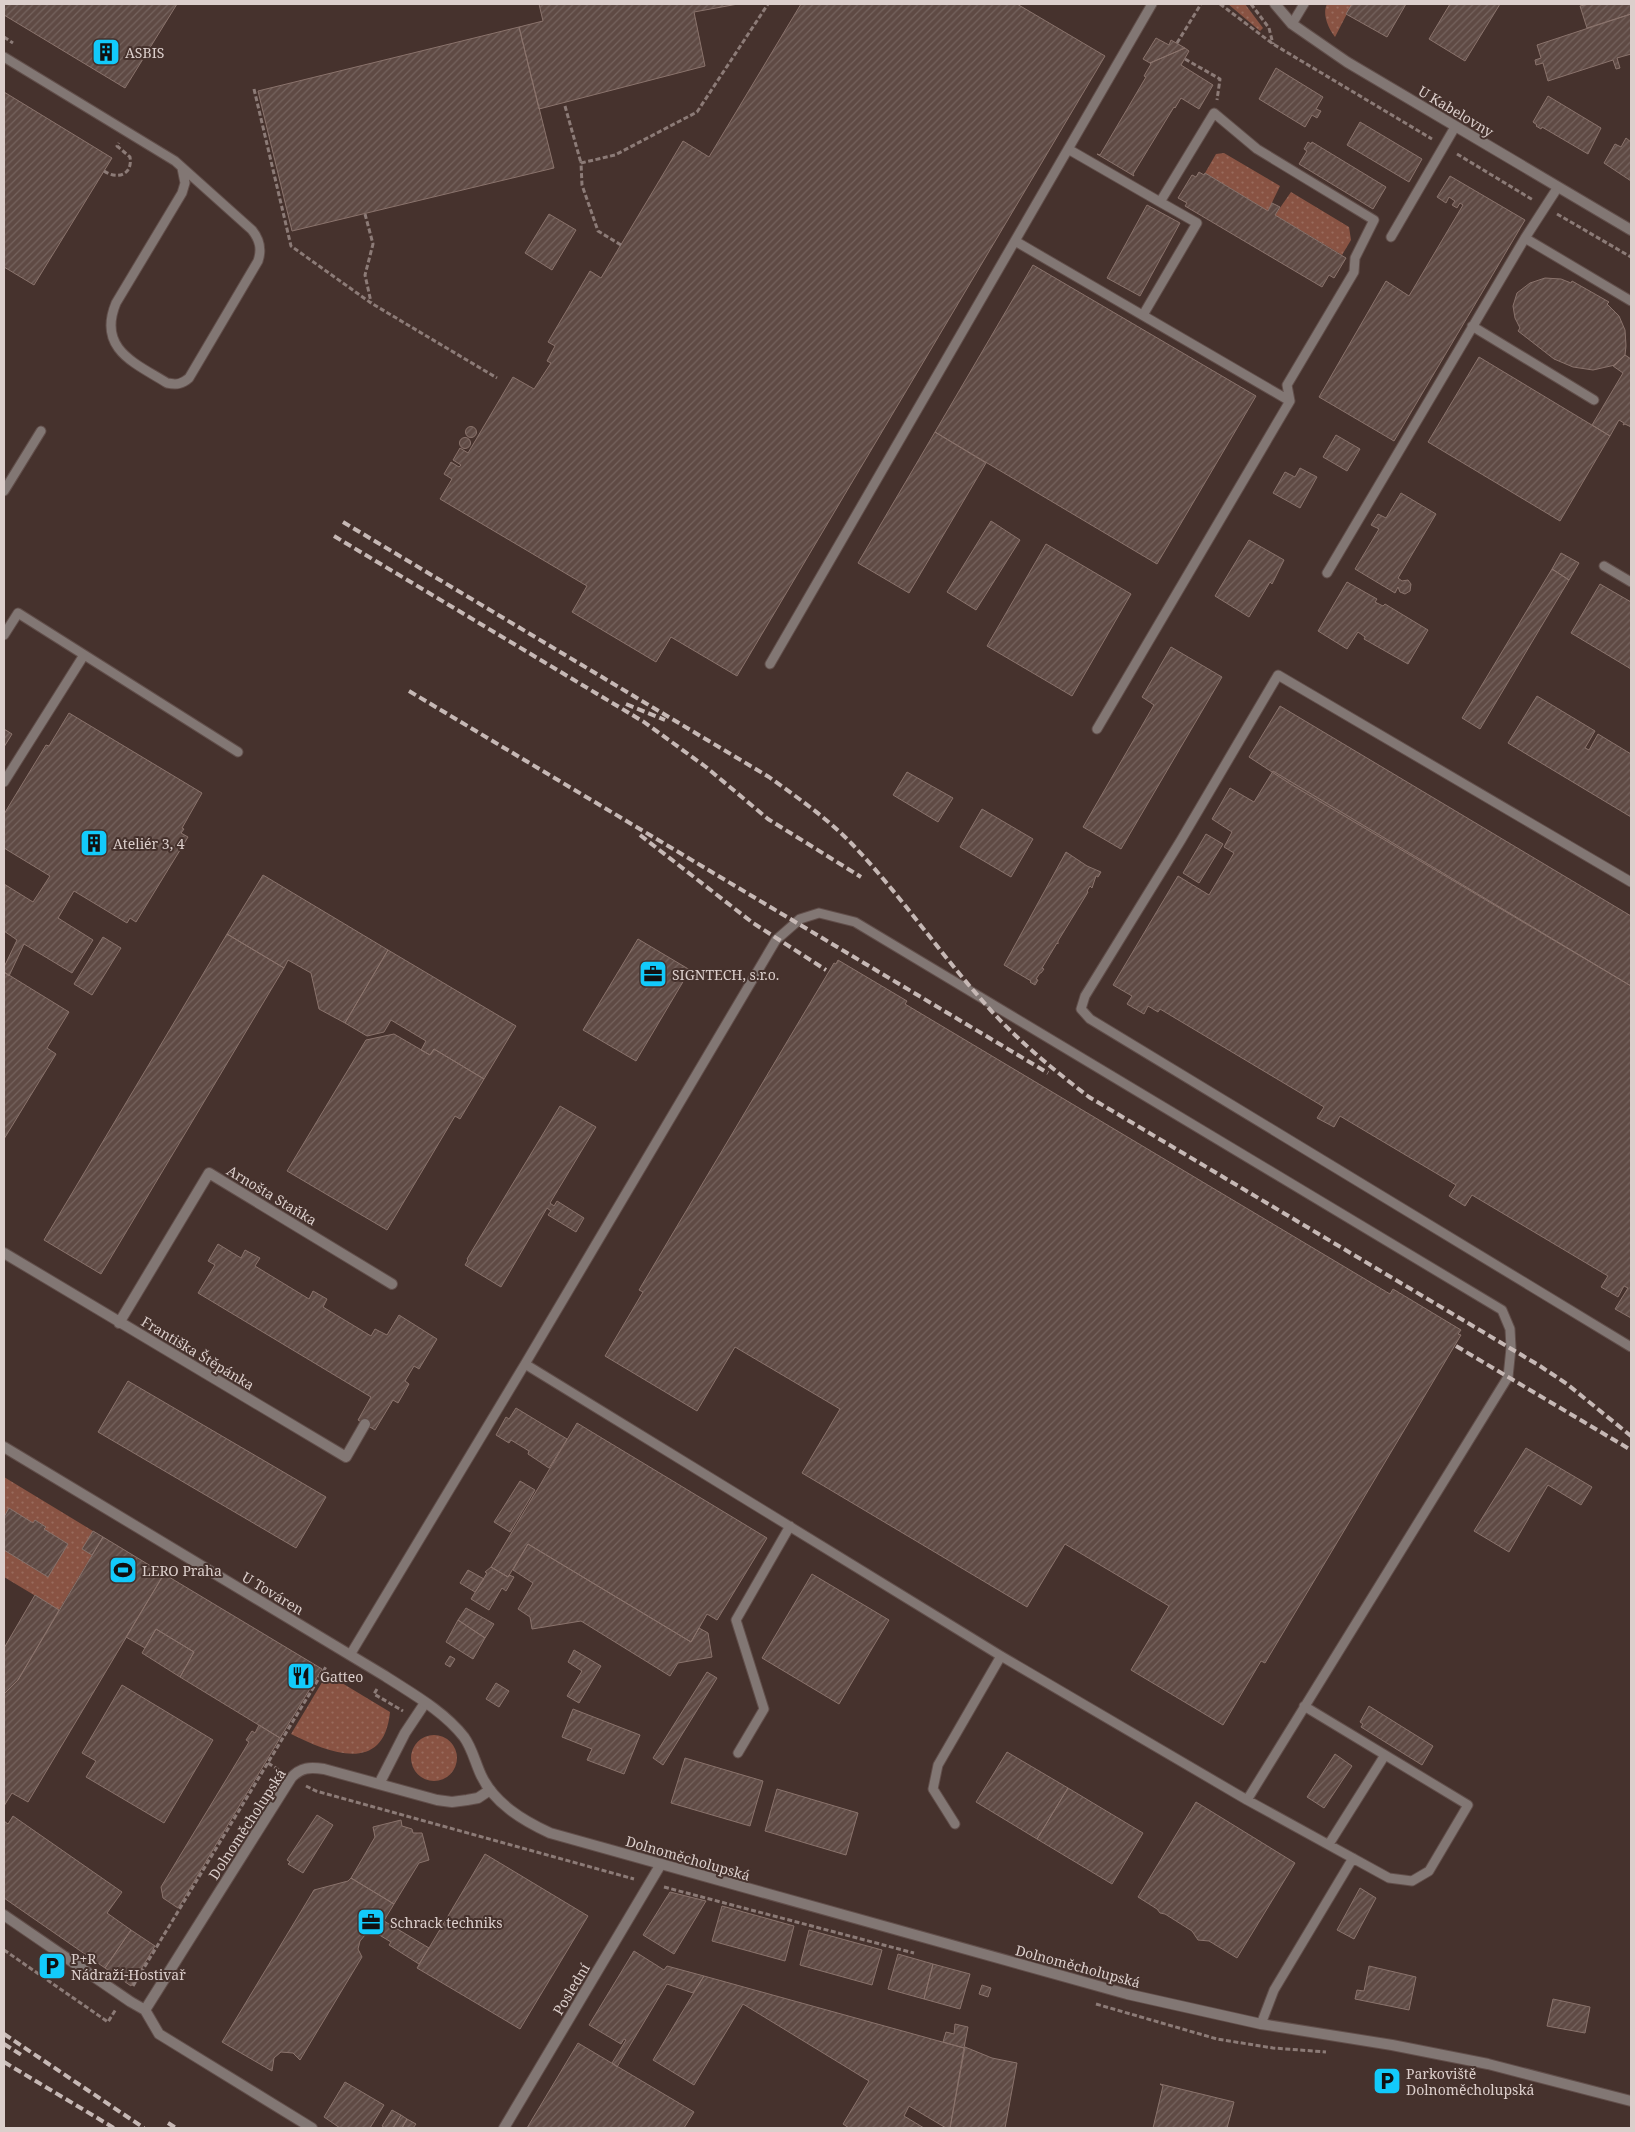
<svg xmlns="http://www.w3.org/2000/svg" width="1635" height="2132" font-family="'Noto Serif',serif">
<style>
.grass{fill:url(#grass-dots)}
.building{fill:url(#building-hatch);stroke:#8a736c}
.lines{fill:none;stroke-linecap:round;stroke-linejoin:round}
.service-casing{stroke:#614e4a;stroke-width:11}
.minor-casing{stroke:#614e4a;stroke-width:12}
.tertiary-casing{stroke:#614e4a;stroke-width:12}
.path{stroke:#8c7b77;stroke-width:3;stroke-dasharray:5 2.5;stroke-linecap:butt}
.service{stroke:#827774;stroke-width:9}
.minor{stroke:#827774;stroke-width:10}
.tertiary{stroke:#827774;stroke-width:10}
.rail{stroke:#c6b8b5;stroke-width:4;stroke-dasharray:8 4;stroke-linecap:butt}
.labels{text-anchor:middle;dominant-baseline:central;stroke-width:4;stroke-linejoin:round;paint-order:stroke}
.poi-label{font-size:14px;fill:#dccfcc;stroke:#46322d;text-anchor:start}
.street-label{font-size:14px;fill:#dccfcc;stroke:#46322d}
</style>
<defs>
<pattern id="grass-dots" width="8" height="8" patternUnits="userSpaceOnUse" patternTransform="scale(1.25)"><rect width="8" height="8" fill="#895343"/><path d="M2 2h.1M6 6h.1" fill="none" stroke="#996b5d" stroke-width="1.8" stroke-linecap="round"/></pattern>
<pattern id="building-hatch" width="6" height="6" patternUnits="userSpaceOnUse" patternTransform="scale(1.25)"><rect width="6" height="6" fill="#5f4a44"/><path d="M-1 1l2-2M0 6l6-6M5 7l2-2" fill="none" stroke="#75635e"/></pattern>
</defs>
<rect width="100%" height="100%" fill="#46322d"/>
<path class="grass" d="M1228 4H1245L1263 28 1260 31Z
M1327 4H1352L1335 37C1328 28 1322 14 1327 4Z
M1224 153 1280 186 1268 211 1205 173 1216 154Z
M1291 192 1349 227 1351 240 1342 255 1275 215Z
M4 1477 93 1531 82 1549 92 1555 59 1610 4 1577V1550L48 1577 68 1544 44 1529 45 1526 35 1520 33 1523 9 1509 4 1517Z
M327 1674 390 1712C384 1775 329 1753 291 1734Z
M411 1758a23 23 0 1 1 46 0a23 23 0 1 1-46 0Z"/>
<path class="building" d="M4 4H177L125 88 4 15Z
M539 4H738L694 12 705 66 539 109 519 27 543 21Z
M801 4H1017L1105 56 737 676 671 637 656 662 572 612 587 586 440 499 452 479 444 474 451 462 459 467 461 465 453 460 460 448 468 453 513 377 534 389 551 363 547 361 555 346 548 342 590 271 601 278 683 141 709 157Z
M1352 4H1406L1387 37 1346 14Z
M1450 4H1500L1465 61 1429 39Z
M1589 4H1631V14L1587 28 1580 6Z
M1631 14V54L1617 58 1620 68 1616 69 1613 60 1548 81 1543 63 1536 65 1535 60 1541 58 1537 45Z
M519 27 554 168 292 231 258 91Z
M1156 38 1169 45 1171 40 1185 48 1150 63 1143 59Z
M1185 48 1189 51 1181 65 1213 85 1199 109 1181 98 1175 108 1174 107 1133 174 1134 176 1097 154 1100 155 1146 77 1144 76 1151 64 1150 63Z
M1276 68 1323 97 1316 109 1321 111 1317 118 1312 115 1305 127 1259 99Z
M4 92 112 158 34 285 4 267Z
M1548 96 1601 128 1588 154 1542 127 1541 129 1536 126 1537 125 1533 122Z
M1360 122 1422 159 1409 182 1347 145Z
M1626 138 1631 142V181L1604 163 1615 144 1621 147Z
M1308 142 1311 144 1312 142 1386 187 1373 209 1299 164 1307 151 1304 149Z
M1199 172 1204 175 1205 173 1268 211 1272 203 1280 207 1275 215 1346 258 1334 278 1329 275 1322 287 1185 206 1187 203 1178 198 1192 175 1196 177Z
M1450 176 1525 220 1394 441 1319 397 1386 281 1409 296 1463 205 1460 203 1457 208 1452 205 1455 201 1449 197 1446 203 1437 197Z
M1147 205 1180 223 1140 296 1107 278Z
M549 214 576 230 552 270 525 253Z
M1033 265 1256 396 1157 564 935 432Z
M1545 278 1561 279 1571 283 1572 281 1609 302 1607 304 1619 316 1625 330 1626 346 1625 355 1615 365 1593 370 1573 367 1554 359 1518 331 1520 328 1515 318 1513 306 1517 293 1530 283Z
M1625 355 1631 359V427L1625 424 1623 425 1624 423 1619 420 1610 436 1592 425 1623 373 1613 366Z
M1479 357 1610 436 1560 521 1428 442Z
M465.5 432a5.5 5.5 0 1 1 11 0a5.5 5.5 0 1 1-11 0Z
M935 432 986 463 909 593 858 563Z
M1336 435 1360 449 1347 471 1323 457Z
M459.5 443a5.5 5.5 0 1 1 11 0a5.5 5.5 0 1 1-11 0Z
M1300 468 1317 477 1300 508 1273 493 1285 472 1295 477Z
M1401 493 1436 514 1398 578 1402 581 1408 580 1411 584 1410 591 1405 594 1400 592 1398 587 1395 593 1355 569 1379 529 1371 525 1378 514 1386 518Z
M991 521 1020 540 976 610 947 592Z
M1249 540 1284 560 1272 584 1270 582 1249 617 1215 596Z
M1046 544 1131 594 1072 696 987 646Z
M1561 553 1579 563 1569 580 1552 569Z
M1552 569 1569 580 1480 729 1462 718Z
M1347 582 1377 599 1375 602 1383 606 1385 604 1428 630 1408 664 1364 639 1365 637 1358 632 1347 649 1318 631Z
M1600 584 1631 602V669L1571 633Z
M1171 647 1222 677 1121 849 1083 827 1154 705 1142 697Z
M1537 696 1595 731 1585 748 1589 750 1598 734 1631 754V817L1508 743Z
M1280 706 1631 916V986L1292 785 1249 757Z
M69 713 202 793 182 828 184 829 181 833 188 837 136 922 130 918 127 923 74 891 58 918 93 940 72 973 24 944 9 976 4 972V967L17 940 4 931V884L33 902 50 876 4 848V814L46 745 49 746Z
M4 729 12 734 4 747Z
M1273 771 1631 986V1318L1615 1309 1628 1288 1624 1286 1618 1297 1601 1287 1608 1276 1472 1195 1465 1206 1449 1196 1456 1185 1340 1116 1334 1127 1317 1118 1324 1107 1160 1009 1158 1012 1148 1006 1144 1014 1127 1004 1132 996 1113 985 1178 876 1209 895 1234 853 1224 847 1232 832 1212 819 1230 788 1254 802Z
M907 772 953 798 938 822 893 795Z
M982 809 1033 839 1011 877 960 847Z
M1206 834 1223 844 1199 883 1183 873Z
M1066 852 1087 866 1101 872 1098 877 1096 876 1092 888 1090 886 1087 891 1088 892 1058 941V944L1057 943 1042 968 1044 969 1041 973H1040L1036 979 1038 980 1035 985 1030 982 1031 981 1004 965Z
M263 875 388 950 345 1023 319 1009 311 973 288 960 284 968 227 934Z
M227 934 284 968 101 1274 44 1240Z
M103 937 121 948 92 995 74 984Z
M638 939 690 970 636 1061 583 1030Z
M388 950 516 1026 484 1079 434 1049 430 1055 421 1050 426 1041 391 1020 384 1032 367 1036 345 1023Z
M838 960 907 1001 905 1004 1390 1294 1393 1289 1461 1330 1458 1334 1461 1335 1265 1663 1261 1661 1223 1725 1131 1670 1169 1606 1065 1544 1027 1607 802 1473 840 1409 735 1347 697 1411 605 1356 643 1292 639 1290 834 963 836 964Z
M4 972 69 1012 47 1048 56 1054 4 1139Z
M394 1034 430 1055 434 1049 484 1079 460 1119 455 1116 387 1230 287 1171 366 1040Z
M560 1106 596 1127 550 1203 554 1206 557 1201 584 1218 576 1232 548 1215 551 1211 547 1208 501 1287 465 1265 468 1260 467 1259Z
M218 1244 241 1258 245 1250 260 1258 255 1266 309 1299 313 1291 327 1299 323 1307 371 1336 375 1329 387 1335 399 1315 437 1339 419 1369 414 1366 405 1381 409 1384 398 1403 393 1400 375 1430 358 1420 371 1397 198 1293 215 1265 208 1261Z
M128 1381 326 1497 296 1548 98 1432Z
M516 1408 567 1439 549 1468 528 1454 529 1451 511 1440 509 1443 496 1435 506 1417 509 1419Z
M577 1423 767 1538 717 1620 707 1614 691 1642 528 1544 508 1577 491 1567Z
M1526 1448 1592 1487 1581 1505 1548 1485 1509 1552 1474 1531Z
M520 1481 535 1490 510 1532 494 1522Z
M9 1508 33 1523 35 1520 46 1527 44 1529 68 1544 48 1577 4 1550V1517Z
M93 1531 103 1537 92 1555 82 1549Z
M103 1537 164 1574 28 1802 12 1793 4 1806V1694L18 1680Z
M528 1544 691 1642 699 1628 708 1633 712 1657 678 1663 670 1676 581 1621 532 1629 530 1617 518 1609 533 1583 513 1570Z
M491 1567 508 1577 509 1575 514 1577 506 1591 502 1588 489 1610 471 1599 487 1573 485 1572Z
M468 1570 484 1579 475 1592 460 1583Z
M164 1574 322 1669 280 1738 180 1677 194 1652 156 1629 145 1648 126 1637Z
M812 1574 889 1620 839 1704 762 1658Z
M35 1595 59 1610 18 1680 4 1694V1648Z
M466 1608 494 1624 485 1638 458 1620Z
M458 1620 485 1638 473 1659 446 1642Z
M156 1629 194 1652 180 1677 142 1653Z
M574 1650 601 1666 579 1703 567 1696 582 1671 568 1662Z
M450 1656 455 1659 450 1667 445 1664Z
M707 1672 717 1678 663 1765 653 1758Z
M496 1683 509 1691 499 1707 486 1699Z
M122 1685 213 1740 164 1823 86 1777 96 1761 82 1753Z
M1369 1706 1433 1746 1422 1765 1361 1727 1363 1724 1360 1722Z
M573 1709 640 1735 624 1774 587 1760 592 1749 562 1737Z
M259 1725 280 1738 178 1908 163 1898 161 1887 249 1742 246 1740 252 1731 255 1733Z
M1007 1752 1068 1788 1037 1839 976 1802Z
M1335 1754 1352 1766 1324 1808 1307 1797Z
M685 1758 763 1781 750 1826 671 1803Z
M1068 1788 1143 1833 1112 1884 1037 1839Z
M777 1789 858 1813 846 1855 765 1831Z
M1196 1802 1295 1863 1237 1958 1209 1941 1198 1940 1192 1931 1165 1914 1160 1913 1157 1909 1138 1897Z
M317 1815 333 1825 303 1873 288 1864 290 1862 287 1860Z
M13 1816 122 1892 107 1913 131 1930 105 1968 4 1898V1821L8 1824Z
M401 1820 402 1826 412 1829 413 1833H422L429 1860 419 1863 394 1904 351 1878 375 1837 373 1827Z
M485 1854 588 1916 520 2029 417 1968Z
M351 1878 394 1904 376 1934 365 1935 360 1941 358 1949 362 1957 300 2060 293 2053 281 2052 274 2058 272 2071 222 2042 314 1890 348 1881Z
M1360 1888 1376 1898 1354 1939 1337 1930Z
M670 1892 706 1901 674 1954 643 1935Z
M722 1906 794 1926 785 1961 712 1941Z
M384 1921 429 1948 419 1964 389 1945 391 1942 376 1933Z
M131 1930 155 1946 131 1986 105 1968Z
M809 1930 882 1950 872 1985 800 1965Z
M634 1951 664 1970 667 1966 704 1976 693 1993 667 1984 617 2067 612 2063 626 2040 624 2039 621 2044 589 2025Z
M898 1954 933 1964 924 1999 888 1989Z
M933 1964 970 1974 960 2009 924 1999Z
M1369 1966 1416 1977 1409 2010 1355 1999 1357 1990 1364 1991Z
M704 1976 964 2048 950 2128H946L909 2106 904 2116 924 2128H849L843 2124 869 2081 743 2004 694 2085 653 2060Z
M982 1985 991 1988 988 1997 979 1994Z
M1553 1999 1590 2007 1585 2033 1547 2026Z
M955 2024 968 2027 964 2048 943 2042 946 2032 954 2034Z
M578 2043 694 2112 684 2128H527Z
M965 2047 992 2058 1017 2063 1005 2128H950Z
M345 2082 384 2105 370 2128H340L324 2117Z
M1160 2084 1234 2102 1227 2128H1153L1163 2086Z
M392 2110 401 2115 393 2128H385L382 2126Z
M401 2115 407 2119 402 2128H393Z
M407 2119 416 2124 413 2128H402Z"/>
<g class="lines">
<defs>
<path id="service" d="M1292 24 1304 4
M4 57 175 161 252 230C260 240 262 249 258 261L189 378C182 384 177 385 167 383 135 363 97 349 116 303L182 193 185 183 182 168
M1068 149 1160 202 1214 113 1257 149 1374 220 1355 258 1354 272 1287 385 1290 401 1097 729
M1391 237 1455 127
M1525 238 1631 301
M1015 241 1290 401
M1143 315 1197 223 1160 202
M1472 326 1594 400
M4 491 41 431
M1604 566 1631 582
M1327 573 1525 238 1558 187
M4 635 18 613 238 752
M770 664 1152 4
M4 782 84 655
M1631 882 1278 675 1181 840 1085 996 1081 1009 1090 1019 1631 1347
M525 1364 1001 1656 1247 1800 1389 1878 1412 1881 1429 1871 1468 1805 1304 1706
M350 1655 525 1364 776 940 800 919 819 913 855 922 1502 1310 1510 1329 1511 1348 1508 1377 1247 1800
M738 1753 764 1709 736 1620 790 1526
M955 1824 933 1789 938 1765 1001 1656
M1329 1844 1385 1755
M1261 2024 1274 1990 1353 1858"/>
<path id="minor" d="M1275 4 1292 24 1347 62 1631 230
M4 1253 346 1457 365 1424
M119 1323 209 1173 392 1284
M379 1784 405 1733 425 1703
M4 1915 131 2002 145 2010 159 2034 312 2128
M145 2010 291 1778C301 1767 310 1767 324 1769L437 1800 452 1802 467 1800 478 1798 490 1790
M504 2128 661 1864"/>
<path id="tertiary" d="M4 1447 385 1676C411 1693 444 1711 464 1737 472 1748 475 1762 481 1775 494 1803 522 1820 550 1833L1127 1994 1261 2024 1392 2045 1488 2064 1631 2101"/>
</defs>
<use href="#service" class="service-casing"/>
<use href="#minor" class="minor-casing"/>
<use href="#tertiary" class="tertiary-casing"/>
<path class="path" d="M1220 4 1273 44 1432 139
M1251 4 1269 28 1273 44
M4 37 13 43
M1177 43 1201 4
M1185 59 1220 79 1217 100
M254 89 291 246 371 303 497 378
M565 106 581 163
M1457 154 1533 200
M104 171C117 180 133 175 130 157L117 146 119 143
M365 214 373 244 365 275 371 302
M1557 214 1631 257
M621 245 598 231 582 185 581 163 615 155 697 112 768 4
M377 1689 374 1694 403 1711
M268 1763 279 1770
M306 1786 316 1791 634 1879
M664 1887 914 1953
M4 1950 108 2022 116 2009
M133 1986 327 1665
M1096 2004 1217 2039 1273 2048 1326 2052"/>
<use href="#service" class="service"/>
<use href="#minor" class="minor"/>
<use href="#tertiary" class="tertiary"/>
<path class="rail" d="M343 522 769 777C798 798 827 818 852 844 898 892 936 948 980 998 1012 1036 1050 1067 1089 1097L1540 1366 1567 1384 1631 1436
M334 536 644 722 706 767 768 819 861 877
M409 691 1048 1073
M626 704 665 720
M640 835 753 923 826 970
M1456 1346 1631 1450
M4 2034 144 2128
M4 2044 23 2056
M4 2062 114 2128
M168 2123 176 2128"/>
</g>
<defs>
<symbol id="building-square" viewBox="-11 -11 22 22"><rect x="-9" y="-9" width="18" height="18" rx="4" fill="#12cafb" stroke="#46322d"/><path d="M-4-6H4V6H1V3H-1V6H-4ZM-2.5-4.3h1.7v1.8h-1.7ZM.8-4.3h1.7v1.8H.8ZM-2.5-1h1.7V.8h-1.7ZM.8-1h1.7V.8H.8Z" fill="#111"/></symbol>
<symbol id="office-square" viewBox="-11 -11 22 22"><rect x="-9" y="-9" width="18" height="18" rx="4" fill="#12cafb" stroke="#46322d"/><path d="M-6-3h4V-5.5h4V-3h4V5H-6ZM-1-4.5V-3h2v-1.5ZM-6 0V1H6V0Z" fill="#111"/></symbol>
<symbol id="stadium-square" viewBox="-11 -11 22 22"><rect x="-9" y="-9" width="18" height="18" rx="4" fill="#12cafb" stroke="#46322d"/><path d="M0-5a6.5 5 0 1 0 0 10a6.5 5 0 1 0 0-10ZM-3.5-1.8h7v3.6h-7Z" fill="#111"/></symbol>
<symbol id="restaurant-square" viewBox="-11 -11 22 22"><rect x="-9" y="-9" width="18" height="18" rx="4" fill="#12cafb" stroke="#46322d"/><path d="M-5-6h1v4h1v-4h1v4h1v-4h1v5L-1.5 .5V6h-2V.5L-5-1ZM5-6V6H3V1.5H1.5Q1.5-4 5-6Z" fill="#111"/></symbol>
<symbol id="parking-square" viewBox="-11 -11 22 22"><rect x="-9" y="-9" width="18" height="18" rx="4" fill="#12cafb" stroke="#46322d"/><path d="M-3.5-5.5H1a3.5 3.5 0 0 1 0 7H-1V5.5H-3.5ZM-1-3.4V-.6H.8a1.4 1.4 0 0 0 0-2.8Z" fill="#111"/></symbol>
</defs>
<g fill-rule="evenodd">
<use href="#building-square" x="90" y="36" width="32" height="32"/>
<use href="#building-square" x="78" y="827" width="32" height="32"/>
<use href="#office-square" x="637" y="958" width="32" height="32"/>
<use href="#stadium-square" x="107" y="1554" width="32" height="32"/>
<use href="#restaurant-square" x="285" y="1660" width="32" height="32"/>
<use href="#office-square" x="355" y="1906" width="32" height="32"/>
<use href="#parking-square" x="36" y="1950" width="32" height="32"/>
<use href="#parking-square" x="1371" y="2065" width="32" height="32"/>
</g>
<g class="labels">
<g class="poi-label">
<text x="125" y="52">ASBIS</text>
<text x="113" y="843">Ateliér 3, 4</text>
<text x="672" y="974">SIGNTECH, s.r.o.</text>
<text x="142" y="1570">LERO Praha</text>
<text x="320" y="1676">Gatteo</text>
<text x="390" y="1922">Schrack techniks</text>
<text x="71" y="1958">P+R<tspan x="71" dy="16">Nádraží-Hostivař</tspan></text>
<text x="1406" y="2073">Parkoviště<tspan x="1406" dy="16">Dolnoměcholupská</tspan></text>
</g>
<g class="street-label">
<text transform="translate(1456 111) rotate(31)">U Kabelovny</text>
<text transform="translate(272 1195) rotate(31)">Arnošta Staňka</text>
<text transform="translate(198 1353) rotate(31)">Františka Štěpánka</text>
<text transform="translate(273 1593) rotate(31)">U Továren</text>
<text transform="translate(247 1824) rotate(-57)">Dolnoměcholupská</text>
<text transform="translate(688 1858) rotate(16)">Dolnoměcholupská</text>
<text transform="translate(1078 1966) rotate(15)">Dolnoměcholupská</text>
<text transform="translate(571 1989) rotate(-59)">Poslední</text>
</g>
</g>
<rect width="1635" height="2132" fill="none" stroke="#dccfcc" stroke-width="10"/>
</svg>
